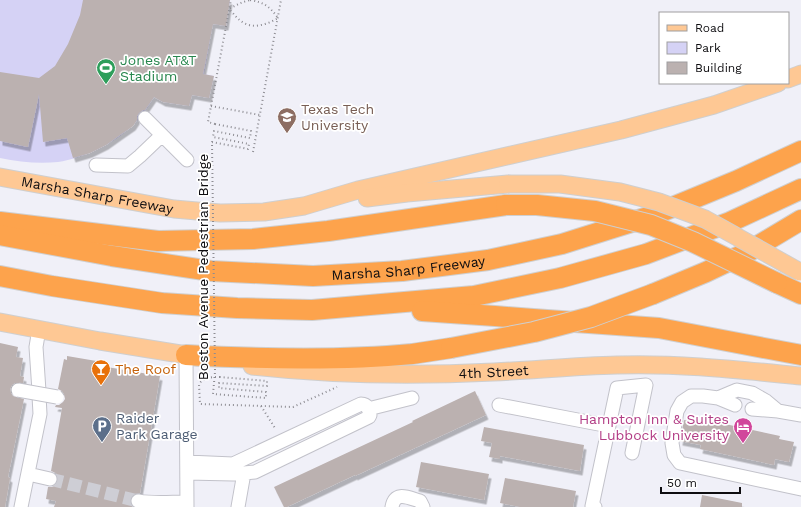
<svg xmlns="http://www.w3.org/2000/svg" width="801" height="507" font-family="'Work Sans',sans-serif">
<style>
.green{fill:#d5d2f5}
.building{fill:#bbb1b0;filter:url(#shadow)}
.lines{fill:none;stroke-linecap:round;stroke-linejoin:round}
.minor-tunnel{stroke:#ceced5;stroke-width:13;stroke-dasharray:13 6;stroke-linecap:butt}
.minor-casing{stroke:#c2c2ca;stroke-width:15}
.major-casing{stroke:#cfcfcf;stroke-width:19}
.highway-casing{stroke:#cfcfcf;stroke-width:22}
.path{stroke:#8d8c92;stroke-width:2;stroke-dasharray:1 3;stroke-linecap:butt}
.minor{stroke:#fff;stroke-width:13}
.major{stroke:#fec894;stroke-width:17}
.highway{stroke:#fda34c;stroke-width:20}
.minor-bridge-casing{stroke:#c2c2ca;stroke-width:15;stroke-linecap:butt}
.major-bridge-casing{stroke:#cfcfcf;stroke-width:19;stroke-linecap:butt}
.highway-bridge-casing{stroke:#cfcfcf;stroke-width:22;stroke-linecap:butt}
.path-bridge{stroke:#8d8c92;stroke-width:2;stroke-dasharray:1 3;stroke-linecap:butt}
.minor-bridge{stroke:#fff;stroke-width:13}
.major-bridge{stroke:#fec894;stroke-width:17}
.highway-bridge{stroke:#fda34c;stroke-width:20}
.labels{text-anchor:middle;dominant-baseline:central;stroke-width:3.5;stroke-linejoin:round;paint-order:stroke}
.leisure-label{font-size:14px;fill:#27864d;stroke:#fff;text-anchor:start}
.education-label{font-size:14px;fill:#785e54;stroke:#fff;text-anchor:start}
.street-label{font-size:14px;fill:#0e0d10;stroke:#fff}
.food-label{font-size:14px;fill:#c56008;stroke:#fff;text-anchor:start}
.service-label{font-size:14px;fill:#4e5e75;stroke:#fff;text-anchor:start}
.hotel-label{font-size:14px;fill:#b23c85;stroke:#fff;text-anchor:end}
</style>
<defs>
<filter id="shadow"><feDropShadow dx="2.5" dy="4.5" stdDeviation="0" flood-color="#0004"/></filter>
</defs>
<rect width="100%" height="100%" fill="#f0f0f8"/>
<path class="green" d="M0 0H230L226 26 213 24 204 74 214 76 209 98 192 95 189 106 163 102 154 97C148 107 141 118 132 126 113 144 84 158 58 162 39 164 19 162 0 158Z"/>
<path class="building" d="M83 0H230L226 26 213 24 203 74 214 76 209 98 192 95 189 106 163 102 154 97 145 110H143L139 113 137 116V120L133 126 120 135 106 145 90 153 73 158 67 138 43 142 39 94 28 147 0 141V72L39 78 55 66 68 44 80 15Z
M0 343 18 347 16 357 23 358 20 376 24 377 23 383H15L12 385 10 389 11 393 13 396 24 399 8 477 10 478 5 507H0Z
M67 356 108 363 107 367 160 376 140 493 135 494 132 496 130 499V504L133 507H54L56 501 46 499 48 487H52L56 485 58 480V477L56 473 51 471 62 408 55 407 56 405H59L63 402 65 399 64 394 62 391 58 389 64 359 67 360Z
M475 391 486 415 355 476V475L287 507H284L274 487 413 422 412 421Z
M684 420 706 425 707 423 715 425 716 422 780 436 779 439 794 442 789 462 775 459 774 465 700 449 701 445 680 441Z
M484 427 584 445 580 471 500 456V459L489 457 492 443 481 441Z
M421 462 489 474 484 500 416 487Z
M505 478 576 491 573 507H520L500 503Z
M702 495 742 503V507H700Z"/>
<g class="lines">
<path class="minor-tunnel" d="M50 479 138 501"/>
<defs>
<path id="minor" d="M145 118 187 160
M96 165 128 166 140 156 162 135
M39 329 36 347 39 391
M186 355 187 507
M718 398 735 405
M499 405 609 426
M368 409 412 398
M752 409 778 411
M801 415 778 411 766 401 752 393 737 390 718 398 703 396H691L682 402 677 411 672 443 674 455 680 463 801 489
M187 473 233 474 255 472 369 417 370 415C369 410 368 404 361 404L233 464 187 462
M28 474 50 479
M138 501C154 504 171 502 187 502
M21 507 40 414 39 396
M238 507 244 473
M392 507C395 490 409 498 420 501L423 507
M595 507 592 506 617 388 646 385 632 453"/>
<g id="major">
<path d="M788 79 801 74"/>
<path id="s1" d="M0 177 174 209 220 213 264 212 304 206 358 190 621 130 714 105 778 83"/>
<path d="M367 198 407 193 508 184"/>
<path d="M0 322 100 341 199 357"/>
<path id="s2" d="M252 366C332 375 413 376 494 372 535 370 576 366 617 365 679 363 740 370 801 376"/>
</g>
<g id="highway">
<path d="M0 222 158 241 253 239 328 231 506 205"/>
<path id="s3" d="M0 235 112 256 211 271 313 276 402 271 488 260 562 244 651 216 736 181 801 151"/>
<path d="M0 276 52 286 162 303 237 308 312 310 474 296 560 278 646 254 730 222 801 189"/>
<path d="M777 283 801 294"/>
<path d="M653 294 706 272 746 253 801 220"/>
<path d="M422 311 495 316 533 319 659 328 801 355"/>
<path d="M186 355C260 359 338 361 412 354 425 352 438 350 451 348"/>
</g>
</defs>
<use href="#minor" class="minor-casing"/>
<use href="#major" class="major-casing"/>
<use href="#highway" class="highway-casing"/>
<path class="path" d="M250 0C264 2 270 7 278 18 268 24 255 29 244 23 238 20 234 14 229 9 236 5 242 2 250 0Z
M211 106 260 115
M215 124 208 122 231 0
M253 152 281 0
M220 377C212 377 204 377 199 384L200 404 293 407 337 387
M261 406 275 428"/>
<use href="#minor" class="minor"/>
<use href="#major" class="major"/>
<use href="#highway" class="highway"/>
<defs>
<path id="minor-bridge" d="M18 390 57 397"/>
<path id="major-bridge" d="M508 184H560L620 192 659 202 705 219 800 272"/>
<path id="highway-bridge" d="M506 205H537L595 211 651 225 693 242 777 283
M451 348 534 332 591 317 653 294"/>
</defs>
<use href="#minor-bridge" class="minor-bridge-casing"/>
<use href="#major-bridge" class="major-bridge-casing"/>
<use href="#highway-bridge" class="highway-bridge-casing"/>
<path class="path-bridge" d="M215 124 251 131 250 138 214 131 213 137 249 144 248 149 212 142 215 372 213 394 266 398V392L219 388V383L267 386V381L220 377"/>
<use href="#minor-bridge" class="minor-bridge"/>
<use href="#major-bridge" class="major-bridge"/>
<use href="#highway-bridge" class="highway-bridge"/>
</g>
<defs>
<symbol id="stadium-pin" viewBox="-11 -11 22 30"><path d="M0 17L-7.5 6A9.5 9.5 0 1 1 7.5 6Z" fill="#2e9e5b" stroke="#fff"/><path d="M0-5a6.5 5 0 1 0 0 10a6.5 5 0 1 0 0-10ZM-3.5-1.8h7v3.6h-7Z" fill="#fff"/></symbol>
<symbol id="university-pin" viewBox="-11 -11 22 30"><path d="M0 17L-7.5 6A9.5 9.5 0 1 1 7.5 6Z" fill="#8d6e63" stroke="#fff"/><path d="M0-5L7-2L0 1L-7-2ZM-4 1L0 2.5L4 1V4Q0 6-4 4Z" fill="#fff"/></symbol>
<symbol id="bar-pin" viewBox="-11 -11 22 30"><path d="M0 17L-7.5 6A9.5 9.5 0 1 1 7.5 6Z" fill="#e8710a" stroke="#fff"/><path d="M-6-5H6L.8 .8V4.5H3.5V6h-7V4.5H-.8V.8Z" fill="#fff"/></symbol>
<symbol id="parking-pin" viewBox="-11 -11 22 30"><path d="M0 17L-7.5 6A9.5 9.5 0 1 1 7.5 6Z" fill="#5c6f8a" stroke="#fff"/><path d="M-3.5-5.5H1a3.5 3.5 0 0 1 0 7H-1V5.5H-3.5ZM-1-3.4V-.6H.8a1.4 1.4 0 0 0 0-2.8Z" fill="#fff"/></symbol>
<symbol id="hotel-pin" viewBox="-11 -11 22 30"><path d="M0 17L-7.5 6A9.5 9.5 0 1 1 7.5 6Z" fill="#d1479c" stroke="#fff"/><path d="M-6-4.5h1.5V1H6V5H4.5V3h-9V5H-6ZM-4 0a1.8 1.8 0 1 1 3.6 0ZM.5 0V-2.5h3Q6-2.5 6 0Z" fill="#fff"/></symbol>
</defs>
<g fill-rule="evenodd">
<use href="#stadium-pin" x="95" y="57" width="22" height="30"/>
<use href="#university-pin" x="276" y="106" width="22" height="30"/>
<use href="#bar-pin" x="90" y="358" width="22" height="30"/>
<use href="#parking-pin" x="91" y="415" width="22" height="30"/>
<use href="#hotel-pin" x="732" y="416" width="22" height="30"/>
</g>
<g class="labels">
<g class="leisure-label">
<text x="120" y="60">Jones AT&amp;T<tspan x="120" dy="16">Stadium</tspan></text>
</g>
<g class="education-label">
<text x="301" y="109">Texas Tech<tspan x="301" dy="16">University</tspan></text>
</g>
<g class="street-label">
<text stroke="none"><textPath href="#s1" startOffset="99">Marsha Sharp Freeway</textPath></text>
<text transform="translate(203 267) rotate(-90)">Boston Avenue Pedestrian Bridge</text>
<text stroke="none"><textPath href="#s3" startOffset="412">Marsha Sharp Freeway</textPath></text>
<text stroke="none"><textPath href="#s2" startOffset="242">4th Street</textPath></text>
</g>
<g class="food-label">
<text x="115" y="369">The Roof</text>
</g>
<g class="service-label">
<text x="116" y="418">Raider<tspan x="116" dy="16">Park Garage</tspan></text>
</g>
<g class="hotel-label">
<text x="729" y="419">Hampton Inn &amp; Suites<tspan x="729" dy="16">Lubbock University</tspan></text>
</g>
</g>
<rect x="659" y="12" width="130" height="72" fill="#ffffff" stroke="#9f9e9f"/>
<rect x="667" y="25" width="20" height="6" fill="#fec894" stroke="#9f9e9f"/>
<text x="695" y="32" font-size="12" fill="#0e0d10">Road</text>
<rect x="667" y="42" width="20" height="12" fill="#d5d2f5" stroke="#9f9e9f"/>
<text x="695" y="52" font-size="12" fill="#0e0d10">Park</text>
<rect x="667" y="62" width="20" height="12" fill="#bbb1b0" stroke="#9f9e9f"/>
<text x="695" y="72" font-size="12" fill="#0e0d10">Building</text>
<path d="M661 487v6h79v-6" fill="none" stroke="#0e0d10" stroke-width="2"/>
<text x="667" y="487" font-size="12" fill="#0e0d10" stroke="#ffffff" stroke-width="3" paint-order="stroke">50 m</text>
</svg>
